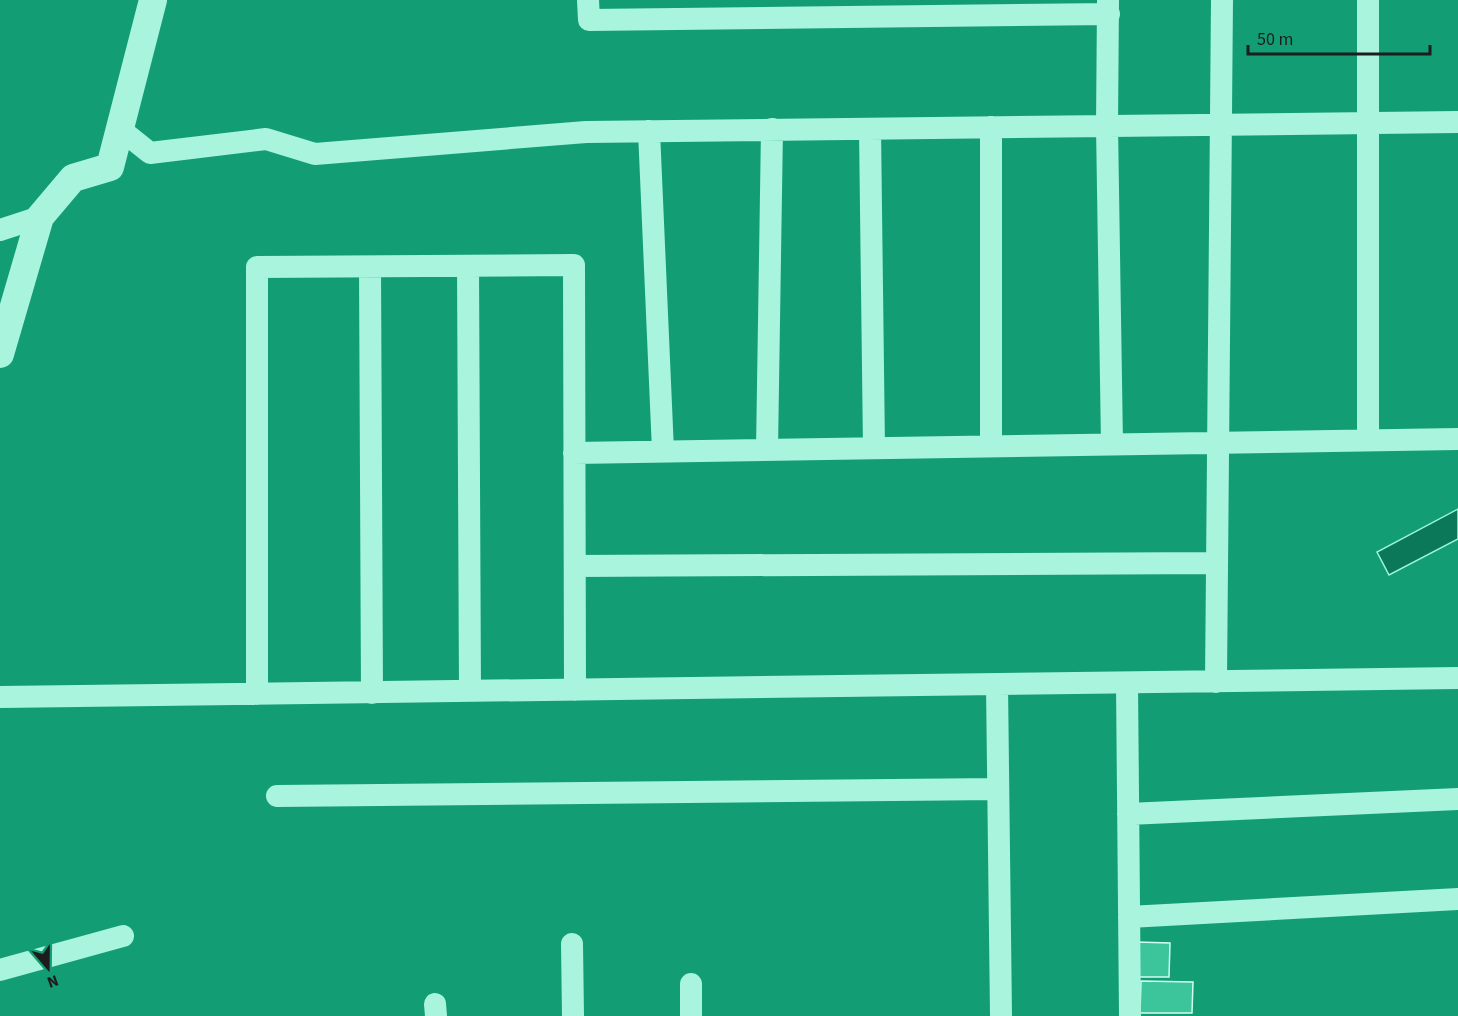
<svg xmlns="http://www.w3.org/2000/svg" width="1458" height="1016" font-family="'Source Sans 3',sans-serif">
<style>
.water{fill:#0b7959;stroke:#9af7d9;stroke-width:1.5}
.building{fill:#3cc49a;stroke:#d1feef;stroke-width:1.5}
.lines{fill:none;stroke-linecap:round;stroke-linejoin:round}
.minor{stroke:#a8f4dc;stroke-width:22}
.tertiary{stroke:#a8f4dc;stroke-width:28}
</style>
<rect width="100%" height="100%" fill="#139d74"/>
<path class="water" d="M1458 509V539L1389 575 1377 552Z"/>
<path class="building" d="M1136 942 1170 943 1169 977H1135Z
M1141 981 1193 982 1192 1013H1140Z"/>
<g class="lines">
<path class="minor" d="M588 0 589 20 1109 14
M1368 0V440
M1108 1 1107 126 1112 444
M120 129 150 153 266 139 315 154 586 132 1458 122
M870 129 874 448
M649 131 663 451
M0 230 40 217
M468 266 470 691
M370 267 372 693
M991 446V127
M767 450 772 129
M574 453 1458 439
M575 566 1217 563
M1216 682 1222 0
M1127 683 1130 1016
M997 685 1001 1016
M257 694V267L574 265 575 690
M0 697 1458 678
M277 796 998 789
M1128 814 1458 799
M1129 917 1458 899
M572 944 573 1016
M0 970 123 936
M691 984V1016
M435 1004 436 1016"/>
<path class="tertiary" d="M0 354 40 217 73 178 110 167 153 0"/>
</g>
<g transform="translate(48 968) rotate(160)" stroke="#139d74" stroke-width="4.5" paint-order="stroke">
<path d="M0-4.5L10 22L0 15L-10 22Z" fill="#1d1d1d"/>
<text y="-9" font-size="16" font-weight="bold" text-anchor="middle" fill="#1d1d1d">N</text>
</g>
<path d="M1248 45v9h182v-9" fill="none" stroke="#1d1d1d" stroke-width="3"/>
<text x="1257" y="45" font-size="18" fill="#1d1d1d" stroke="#139d74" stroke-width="4.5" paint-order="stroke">50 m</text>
</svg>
